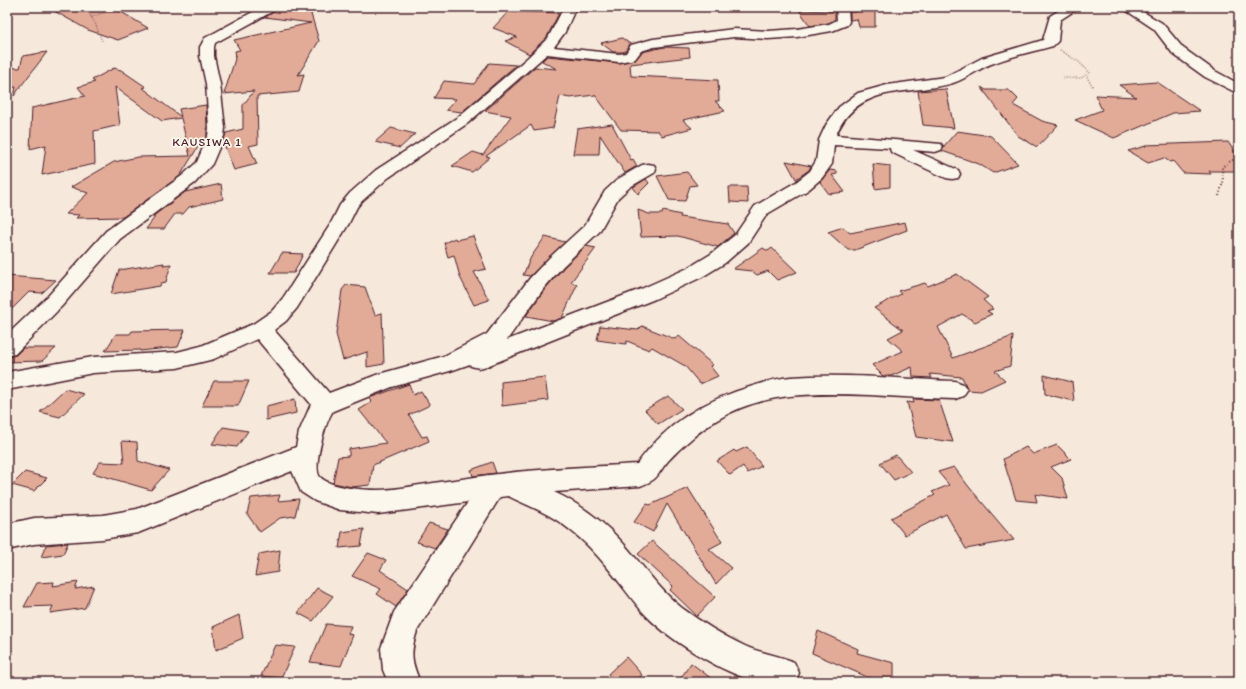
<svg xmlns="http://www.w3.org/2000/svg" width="1246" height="689" font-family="Itim,sans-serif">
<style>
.building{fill:#e2ab98;stroke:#4a1f2b}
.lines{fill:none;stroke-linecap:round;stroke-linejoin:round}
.street-casing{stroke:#4a1f2b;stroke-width:3}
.path-far1{stroke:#4a1f2b;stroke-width:1.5;stroke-dasharray:0.5 2;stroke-linecap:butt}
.path{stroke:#4a1f2b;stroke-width:2;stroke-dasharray:1 2.5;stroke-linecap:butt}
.street{fill:#fbf7ec;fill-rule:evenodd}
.labels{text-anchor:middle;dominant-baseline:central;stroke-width:3.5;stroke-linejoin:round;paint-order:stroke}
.far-quarter-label{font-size:12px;letter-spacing:1px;fill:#4a1f2b;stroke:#fbf7ec}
</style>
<rect width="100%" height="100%" fill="#f6e8db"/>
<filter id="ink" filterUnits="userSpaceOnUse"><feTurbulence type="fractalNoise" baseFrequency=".025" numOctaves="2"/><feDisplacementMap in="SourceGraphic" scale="8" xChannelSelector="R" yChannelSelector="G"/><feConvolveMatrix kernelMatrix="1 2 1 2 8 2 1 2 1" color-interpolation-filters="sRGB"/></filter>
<g filter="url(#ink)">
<path class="building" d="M47 7H113L148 28 118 40 88 30Z
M278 7H309L319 41 298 75 304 74 299 92 257 96 258 144 249 146 257 164 234 170 223 142 226 133 243 129V105L254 91 224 94 235 59 234 56H236L235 51 240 50 234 40 311 23 265 17 276 11Z
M854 7H875V27H859L857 19 850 20V12H856Z
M799 10 835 11V19L829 23 810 26Z
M509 11 559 13 547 37 529 54 505 41 517 37 493 28Z
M622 38 630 44 625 52H613L601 43Z
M664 47 689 48 690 57 630 64 631 76 718 80 719 101H715L725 111 683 120 692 128 662 136 658 131 621 130 595 95 570 98 560 96 553 128 534 131 531 125 486 156 490 157 472 172 452 166 473 152 483 155 511 116 485 111 535 67 557 69 542 61 547 56 619 63 635 60 642 52Z
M47 52 21 86 14 96 16 87 7 88V67L20 68 23 56Z
M489 63 516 65 462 112 446 110 456 99 434 98 444 81 474 84Z
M114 68 121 70 146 87 143 88 181 117 179 109 206 105 207 128V136L204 142H201L180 176 123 217 76 218 79 215 66 214 88 193 71 187 114 162 138 157 190 156 181 118 162 121 115 87 120 125 94 131 95 164 42 175 46 145 30 149 32 108 85 96 78 87 95 82 92 80Z
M1157 82 1200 111 1173 113 1114 138 1075 120 1102 110 1095 95 1136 97 1119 85Z
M981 87 986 90H1009L1018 99 1013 105 1042 121 1058 125 1037 147 1018 136Z
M946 89 954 128 923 125 918 91Z
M612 124 631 160 633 159 637 166 625 173 600 135 599 154H573L577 129Z
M391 128 415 134 400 148 375 142Z
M957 131 991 136 1018 164 993 173 979 164 942 151 944 146Z
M1228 142 1239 158V171H1209L1211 174 1183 173 1173 161 1170 162 1164 158 1148 163 1128 151 1146 146 1145 145Z
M786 161 811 166 809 170 796 179Z
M873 164 890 166V187L875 189Z
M830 170 837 171V174L832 175 845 192 829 194 820 182Z
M687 172 697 185 690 186 685 201 669 200 657 176Z
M646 179 649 183 638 194 633 187Z
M221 184 223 199 189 207 183 214H175L164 229H146L155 217H152L185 192Z
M729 187H747L748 203 730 202Z
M638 210 649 214H662L663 211 681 215 680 217 728 224 734 233 718 247 678 236 641 237Z
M905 222 907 230 855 250H848L828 232 843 227 850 233Z
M473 236 486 269 474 272 489 300 474 305 460 277 454 255 448 257 444 243 455 238 456 240Z
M545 237 565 242 530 276 523 275 531 257Z
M586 246 596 248 571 282 577 285 562 318 553 321 526 316 545 289 564 267Z
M763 248 768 251 772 248 797 272 777 280 768 271 757 275 752 271 733 269Z
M282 253 303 254 294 273H270Z
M164 263 163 265 171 264 166 282 161 283 160 286 111 294 119 270Z
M957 274 988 297 983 300 993 309 987 311 992 314 975 322 962 314 938 327 953 358 1013 336 1010 366 995 371 1005 380 981 391 968 390 962 377 930 374 932 378 913 377 912 367 891 376H883L872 365 903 351 888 338 903 330 874 308 901 294 898 291 925 283 928 286Z
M7 276 56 280 42 293 29 292 7 314Z
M346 285 365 287 375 315 382 313 384 364 367 367V352L343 360 336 334 342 290Z
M600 326 638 330 642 326 675 339 679 336 713 365 710 366 718 376 700 384 685 366 652 347 649 350 627 341 626 344 597 340Z
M185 330 178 347 140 351V350L105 351 116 334H130L132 331Z
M23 348H56L42 361 7 362V357L16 355Z
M1044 375 1072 382 1074 401 1045 394Z
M545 377 548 400 502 406 501 382Z
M214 381H249L238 406H202Z
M409 384 413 395 421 391 430 405 409 415 422 437 427 436 429 441 373 465 370 485 352 487 333 483 338 457 349 456V449L386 443 359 410 372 402 369 399 372 397Z
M65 389 84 394 60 417 40 412Z
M668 396 682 409 658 424 645 410Z
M295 399 296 413 266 420V406Z
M913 399 939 400 953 442 916 437 907 402 914 403Z
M223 427 248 431 237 447 212 444Z
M122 441 137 442 138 461 169 470 151 490 93 473 100 462 124 463Z
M1057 445 1071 459 1051 467 1062 478 1068 499 1035 494 1037 502 1016 500 1003 459 1026 447 1033 454Z
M747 447 762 466 747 473 743 466 730 475 717 461 734 450 736 452Z
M896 455 911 472 894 480 880 463Z
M492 462 496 473 473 476 471 470Z
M954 467 969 487 1014 540 966 549 946 514 905 535 891 518 935 495 932 492 949 485 938 472Z
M25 472 47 478 34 491 12 485Z
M688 488 722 542 709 549 731 568 716 584 667 504 653 532 634 522 647 504 650 505Z
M280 495 278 501 299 499 295 516 280 518 260 532 247 514 251 498Z
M429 523 448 529 435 548 417 542Z
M364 529 361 546 339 548 342 532Z
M652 541 715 597 697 616 670 590 673 586 638 554Z
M68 543 63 554 41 557 46 545Z
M280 550 278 572 255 576 259 554Z
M368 553 386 560 380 570 408 589 396 607 377 594 381 589 352 576Z
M54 582 53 586 78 582 75 589 94 586 85 608 50 613 53 606 24 607 37 583Z
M317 588 333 596 313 621 298 613Z
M239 615 243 638 216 650 213 627Z
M326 624 351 626 348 634 353 635 341 666 310 662Z
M818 631 858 649 857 653 894 663V682H879L812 653Z
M275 645 295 647 281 678 261 676Z
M626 657 642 675 634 682H614L608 674Z
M691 663 716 682H678Z"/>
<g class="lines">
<defs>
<path id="street" d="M262 7H277L275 10 215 43 214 47V56L220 84 225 128 224 136 212 164 195 183 120 239 62 306 15 354 7 356V335L48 296 106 231 183 175 197 162 208 136 209 128 206 84 200 56V47L205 38Z
M564 7H576L565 32 554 47 619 54 626 53 631 45 653 39 734 29 768 31 797 29 829 24 837 20 836 7H848L849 22 847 25 832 31 797 37 768 39 734 37 654 47 641 51 635 59 619 62 547 54 468 123 388 178 362 201 357 207 348 225 297 308 286 321 274 330 329 393 379 374 444 356 487 334 530 278 549 258 585 225 605 191 618 179 642 165 648 164 654 165 656 169 654 173 630 187 618 198 599 232 563 266 544 288 507 340 641 289 688 268 711 254 735 235 755 206 796 182 810 171 816 161 819 140 826 125 839 107 858 93 887 85 945 77 982 58 1043 40 1050 16 1064 7H1080L1060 20 1058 41 1053 46C1032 52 1011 56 991 64 978 69 966 79 953 83 909 96 858 82 836 135L941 144 943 147 941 150 935 152 913 150 958 170 960 174 958 178 952 179 946 178 891 152 890 148 834 145 832 164 822 178 808 190 767 214 748 243 725 263 702 277 655 299 487 366 479 368 471 366 470 364 450 371 392 387 333 411C326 420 312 468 320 477 331 488 364 490 378 490 392 490 407 487 420 485 449 481 478 476 507 473 550 468 594 467 637 464 667 423 704 400 753 386 765 382 778 378 791 377 845 373 901 379 955 381L963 384 967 390 963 396 955 399C927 398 898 397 870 395 818 393 763 391 717 420 699 431 683 445 668 461 656 475 660 479 640 486L554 492C580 504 603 521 622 542 642 564 659 590 682 608 701 622 723 636 745 646 760 653 778 655 794 662L799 673 795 682C784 682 770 684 759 682 723 674 665 638 641 610 618 582 598 551 569 529 551 514 529 506 508 496L500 497 417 631C410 653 411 661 420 682H388L383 670 381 648 394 612 468 502 378 514 340 510 315 501 301 492 292 471 138 533 103 539 34 544 7 550V524L34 518 103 515 137 509 296 447 299 432 311 404 257 339 214 359 177 368 93 373 7 390V372L93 357 177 352 201 346 253 324 272 311 283 298 330 225 340 205 350 193 376 170 458 117 525 60 548 38Z
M1121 7H1135L1162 23 1183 48 1215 71 1239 84V94L1205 77 1173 54 1154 29Z"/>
</defs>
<use href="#street" class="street-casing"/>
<path class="path-far1" d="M85 7 95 23 102 41
M91 17 120 7
M1060 50 1079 62 1090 73 1081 78H1062
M1087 77 1093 87"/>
<path class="path" d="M1219 196 1223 182 1222 167 1232 160H1239"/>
<use href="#street" class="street"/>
</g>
</g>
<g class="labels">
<g class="far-quarter-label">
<text x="207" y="142">KAUSIWA 1</text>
</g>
</g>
<rect width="1246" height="689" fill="none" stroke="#fbf7ec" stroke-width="24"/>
<rect x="12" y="12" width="1222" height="665" fill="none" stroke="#4a1f2b" stroke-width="1.5" filter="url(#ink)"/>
</svg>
